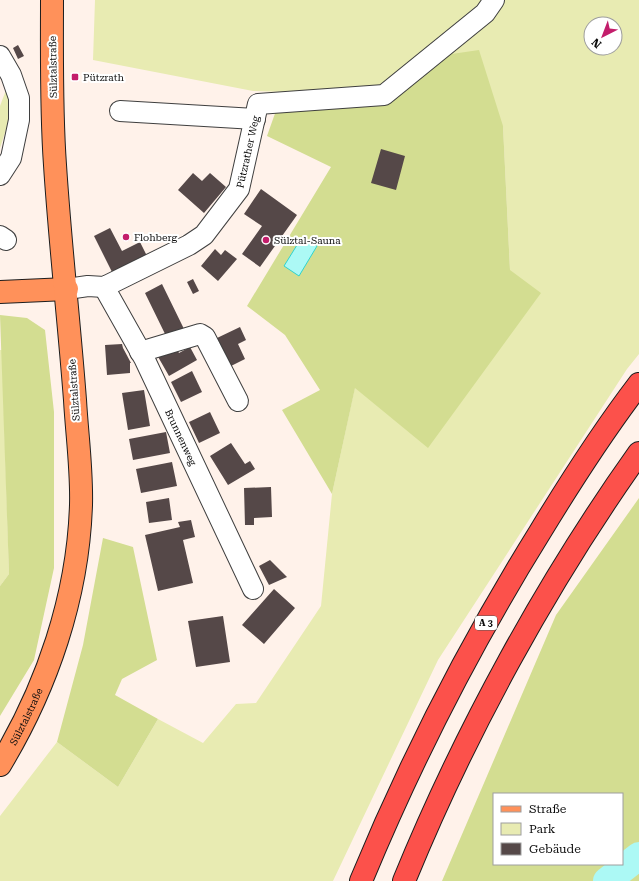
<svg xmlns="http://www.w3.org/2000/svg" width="639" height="881" font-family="'Roboto Serif',serif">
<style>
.green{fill:#e8ebb2;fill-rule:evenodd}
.forest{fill:#d3dd91;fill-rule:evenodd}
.water{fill:#acf9f5;stroke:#2fd4d0}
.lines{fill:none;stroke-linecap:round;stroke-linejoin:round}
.river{stroke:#acf9f5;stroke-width:28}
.building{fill:#554848}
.minor-casing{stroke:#3f3f3f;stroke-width:22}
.major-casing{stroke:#1d1d1d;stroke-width:24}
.highway-casing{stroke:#1d1d1d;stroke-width:24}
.minor{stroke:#fff;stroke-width:20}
.major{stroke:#ff915a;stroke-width:22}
.highway{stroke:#fc514b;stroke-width:22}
.poi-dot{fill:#c31d6b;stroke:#fff;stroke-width:1.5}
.labels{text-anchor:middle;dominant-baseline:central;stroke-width:4;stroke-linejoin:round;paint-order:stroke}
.shield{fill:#fff;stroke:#555;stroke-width:1}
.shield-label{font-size:9px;font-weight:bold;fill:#0c0c0c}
.street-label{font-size:10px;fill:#0c0c0c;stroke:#fff}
.poi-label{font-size:10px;fill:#0c0c0c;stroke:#fff;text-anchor:start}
</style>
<rect width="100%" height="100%" fill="#fff2ea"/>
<path class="green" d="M95 0H639V354L627 369 438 660 333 881H0V816L57 742 118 787 158 719 203 743 236 704 256 703 321 606 332 494 355 387 510 270 503 126 384 95 253 91 93 60ZM591 24H615V48H591Z
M6 90 14 105 0 148V106Z
M0 350H2L9 574 0 586Z"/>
<path class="forest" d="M479 50 503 126 510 270 541 293 428 448 355 388 332 494 282 410 320 390 285 335 247 306 331 167 267 136 278 105 384 95 438 56Z
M0 315 27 318 45 330 54 412V568L34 660 0 716V586L9 574Z
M639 498V881H442L556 615ZM494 794H622V864H494Z
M103 538 133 547 157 660 122 679 115 695 158 719 118 787 57 742 83 645Z"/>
<path class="water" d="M302 237 317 246 299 276 284 266Z"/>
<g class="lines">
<path class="river" d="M607 881 639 856"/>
</g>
<path class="building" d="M18 45 24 56 18 59 13 48Z
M381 149 405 156 396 190 371 183Z
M193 173 202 181 210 173 226 187 204 213 178 190Z
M261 189 297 215 260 267 242 254 262 226 244 214Z
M110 228 122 251 140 242 149 260 115 278 94 236Z
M215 249 221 255 225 250 237 259 218 281 201 266Z
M193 279 199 291 193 294 187 282Z
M162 284 184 329 167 338 145 293Z
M240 327 246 340 238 344 245 359 231 366 217 338Z
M122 344 123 348 131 363H130V373L107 375 105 345Z
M175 345 179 353 190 347 197 360 169 376 157 355Z
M192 371 202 392 181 402 171 382Z
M144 390 150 426 128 430 122 393Z
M210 412 220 433 199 443 189 422Z
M166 432 170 453 133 460 129 439Z
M231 443 245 464 250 461 255 469 228 485 210 456Z
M172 462 177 486 141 493 136 469Z
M271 487 272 517 254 518V525H245L244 488Z
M169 498 172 520 149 523 146 502Z
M191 520 195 537 183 540 193 583 158 591 145 535 180 527 178 522Z
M270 560 287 577 269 585 259 566Z
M274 589 295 608 264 644 242 625Z
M223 616 230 662 196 667 188 621Z"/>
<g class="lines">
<defs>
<g id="minor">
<path d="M0 56 11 75 19 98V120L11 158 0 175"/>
<path d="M120 111 255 119"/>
<path d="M0 236 6 240"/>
<path id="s1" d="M104 287 144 358 253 589"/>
<path id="s2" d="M67 289 88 286 104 287 189 245 204 235 239 189 258 104 384 95 485 13 494 0"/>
<path d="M140 352 200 334 205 337 238 401"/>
</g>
<g id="major">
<path d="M0 292 67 289"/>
<path id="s3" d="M0 765C47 687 78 597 81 505 82 470 77 435 75 400 69 321 60 243 55 165 51 110 52 55 52 0"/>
</g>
<path id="highway" d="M361 881C411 760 471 643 540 532 571 481 603 431 639 384
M404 881C464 734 547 582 639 453"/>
</defs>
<use href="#minor" class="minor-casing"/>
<use href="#major" class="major-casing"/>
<use href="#highway" class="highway-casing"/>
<use href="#minor" class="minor"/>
<use href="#major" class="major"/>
<use href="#highway" class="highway"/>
</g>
<g class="poi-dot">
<rect x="71" y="73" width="8" height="8" rx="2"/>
<circle cx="126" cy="237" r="4"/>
<circle cx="266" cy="240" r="4"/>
</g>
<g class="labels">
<rect class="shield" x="475" y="616" width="22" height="14" rx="3"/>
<g class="shield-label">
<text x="486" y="623">A 3</text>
</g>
<g class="street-label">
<text transform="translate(53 67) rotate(-91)">Sülztalstraße</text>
<text stroke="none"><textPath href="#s2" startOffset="246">Pützrather Weg</textPath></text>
<text transform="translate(74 390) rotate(-94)">Sülztalstraße</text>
<text stroke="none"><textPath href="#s1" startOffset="169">Brunnenweg</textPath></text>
<text stroke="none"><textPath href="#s3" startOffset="55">Sülztalstraße</textPath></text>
</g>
<g class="poi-label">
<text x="83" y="77">Pützrath</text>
<text x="134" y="237">Flohberg</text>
<text x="274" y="240">Sülztal-Sauna</text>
</g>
</g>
<rect x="493" y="793" width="130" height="72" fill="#ffffff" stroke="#9e9e9e"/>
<rect x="501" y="806" width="20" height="6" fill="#ff915a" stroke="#9e9e9e"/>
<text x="529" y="813" font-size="12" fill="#0c0c0c">Straße</text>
<rect x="501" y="823" width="20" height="12" fill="#e8ebb2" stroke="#9e9e9e"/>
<text x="529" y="833" font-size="12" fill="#0c0c0c">Park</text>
<rect x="501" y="843" width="20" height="12" fill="#554848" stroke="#9e9e9e"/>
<text x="529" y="853" font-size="12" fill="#0c0c0c">Gebäude</text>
<g transform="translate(603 36) rotate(222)"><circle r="19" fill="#ffffff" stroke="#9e9e9e"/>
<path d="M0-3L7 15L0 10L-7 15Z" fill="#c31d6b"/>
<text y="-6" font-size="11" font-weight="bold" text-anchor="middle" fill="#0c0c0c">N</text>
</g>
</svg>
